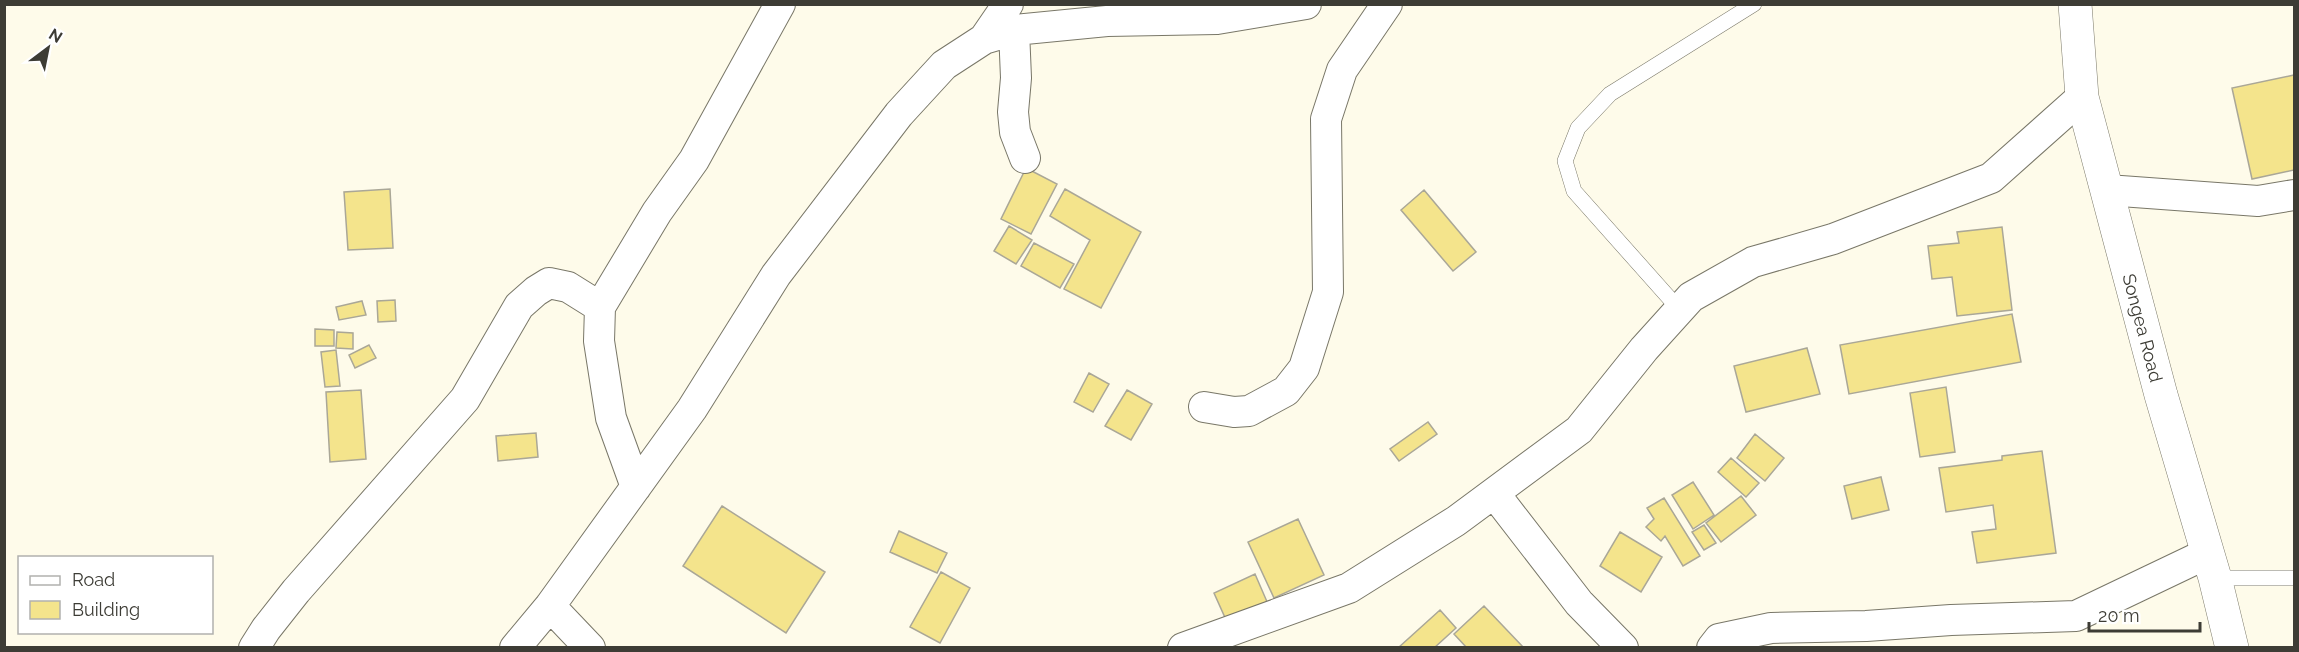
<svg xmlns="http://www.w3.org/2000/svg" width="2299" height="652" font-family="Raleway,sans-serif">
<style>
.building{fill:#f4e48c;stroke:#aaa797;stroke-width:1.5}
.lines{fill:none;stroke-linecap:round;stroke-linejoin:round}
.service-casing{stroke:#797768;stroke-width:16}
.minor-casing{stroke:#797768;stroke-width:32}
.trunk-casing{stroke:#797768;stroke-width:34}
.service{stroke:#fff;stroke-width:15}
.minor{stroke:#fff;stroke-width:30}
.trunk{stroke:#fff;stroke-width:33}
.labels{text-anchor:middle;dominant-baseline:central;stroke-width:5;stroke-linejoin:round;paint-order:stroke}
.street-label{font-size:18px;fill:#3d3c35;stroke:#fff}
</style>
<rect width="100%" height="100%" fill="#fefbea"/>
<path class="building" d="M2294 75V170L2252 179 2232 88Z
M1026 168 1057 184 1031 234 1001 219Z
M390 189 393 248 348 250 344 192Z
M1065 189 1141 232 1101 308 1064 289 1090 240 1050 216Z
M1424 190 1476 252 1453 271 1401 210Z
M1009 226 1032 240 1016 264 994 251Z
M2002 227 2012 310 1957 316 1952 277 1932 279 1928 246 1959 243 1957 232Z
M1034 243 1074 264 1060 288 1021 266Z
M395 300 396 321 378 322 377 301Z
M362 301 366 315 339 320 336 307Z
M2012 314 2021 362 1849 394 1840 345Z
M315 329 334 330V346H315Z
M337 332 353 333V349L336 348Z
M369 345 376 358 355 368 349 355Z
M1807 348 1820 394 1746 412 1734 366Z
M336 350 340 386 325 387 321 352Z
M1089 373 1109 384 1093 412 1074 402Z
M1946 387 1955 452 1920 457 1910 393Z
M361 390 366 459 330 462 326 392Z
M1127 390 1152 404 1131 440 1105 426Z
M1428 422 1437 434 1399 461 1390 449Z
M536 433 538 457 498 461 496 436Z
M1755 434 1784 458 1765 481 1737 458Z
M2042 451 2056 553 1977 563 1972 532 1996 529 1993 505 1946 512 1939 468 2002 460V456Z
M1731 458 1759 483 1746 497 1718 472Z
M1881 477 1889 510 1852 519 1844 486Z
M1693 482 1714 515 1693 529 1672 495Z
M1741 496 1756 515 1721 542 1706 523Z
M1664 498 1700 556 1683 566 1665 536 1661 541 1646 527 1654 519 1647 508Z
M722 506 825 572 786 633 683 566Z
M1298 519 1324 575 1274 598 1248 542Z
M1704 525 1716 543 1704 550 1692 532Z
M899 531 947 553 937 573 890 552Z
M1620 532 1662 557 1641 592 1600 566Z
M941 572 970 588 940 643 910 627Z
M1255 574 1268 604 1227 622 1214 593Z
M1484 606 1524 648H1467L1454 634Z
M1440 610 1456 628 1434 648H1398Z"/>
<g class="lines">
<defs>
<path id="service" d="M1679 309 1574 191 1565 161 1578 128 1610 94 1754 4
M2215 578H2294"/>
<path id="minor" d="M1014 30 1016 78 1013 112 1015 132 1025 158
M984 39 1008 4
M2107 190 2258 201 2294 195
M1204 407 1234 412 1249 411 1286 391 1304 368 1328 292 1326 119 1342 70 1387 4
M636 487 611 418 599 341 600 307 657 212 694 160 780 4
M1494 493 1579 603 1623 648
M550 606 590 648
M254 648 266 629 296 591 465 399 519 306 536 291 549 283 568 287 600 307
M515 648 550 606 692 409 776 275 899 114 944 65 984 39 1014 30 1107 21 1217 19 1306 4
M1183 648 1349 588 1456 521 1579 430 1644 349 1691 297 1753 262 1833 239 1991 178 2082 97
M1712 648 1719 639 1771 628 1866 626 1951 620 2076 616 2208 553"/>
<g id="trunk">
<path id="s1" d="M2075 4 2082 97 2161 395 2215 578 2232 648"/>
</g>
</defs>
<use href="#service" class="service-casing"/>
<use href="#minor" class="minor-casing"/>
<use href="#trunk" class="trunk-casing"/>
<use href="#service" class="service"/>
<use href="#minor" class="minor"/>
<use href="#trunk" class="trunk"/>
</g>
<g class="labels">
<g class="street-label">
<text stroke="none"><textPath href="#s1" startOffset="332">Songea Road</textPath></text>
</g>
</g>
<rect width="2299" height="652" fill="none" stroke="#3d3c35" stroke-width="12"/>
<rect x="18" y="556" width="195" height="78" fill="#ffffff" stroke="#b1b1ae" stroke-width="1.5"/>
<rect x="30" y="576" width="30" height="9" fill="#ffffff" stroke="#b1b1ae" stroke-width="1.5"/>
<text x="72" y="586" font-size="18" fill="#3d3c35">Road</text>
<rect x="30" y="601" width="30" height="18" fill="#f4e48c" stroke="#b1b1ae" stroke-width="1.5"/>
<text x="72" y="616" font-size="18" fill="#3d3c35">Building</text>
<g transform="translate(48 48) rotate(32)" stroke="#ffffff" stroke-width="4.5" paint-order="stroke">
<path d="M0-4.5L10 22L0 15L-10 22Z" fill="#3d3c35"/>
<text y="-9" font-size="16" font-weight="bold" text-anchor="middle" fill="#3d3c35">N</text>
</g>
<path d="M2089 622v9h111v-9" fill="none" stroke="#3d3c35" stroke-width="3"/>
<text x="2098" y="622" font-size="18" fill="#3d3c35" stroke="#ffffff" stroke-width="4.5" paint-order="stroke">20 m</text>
</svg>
